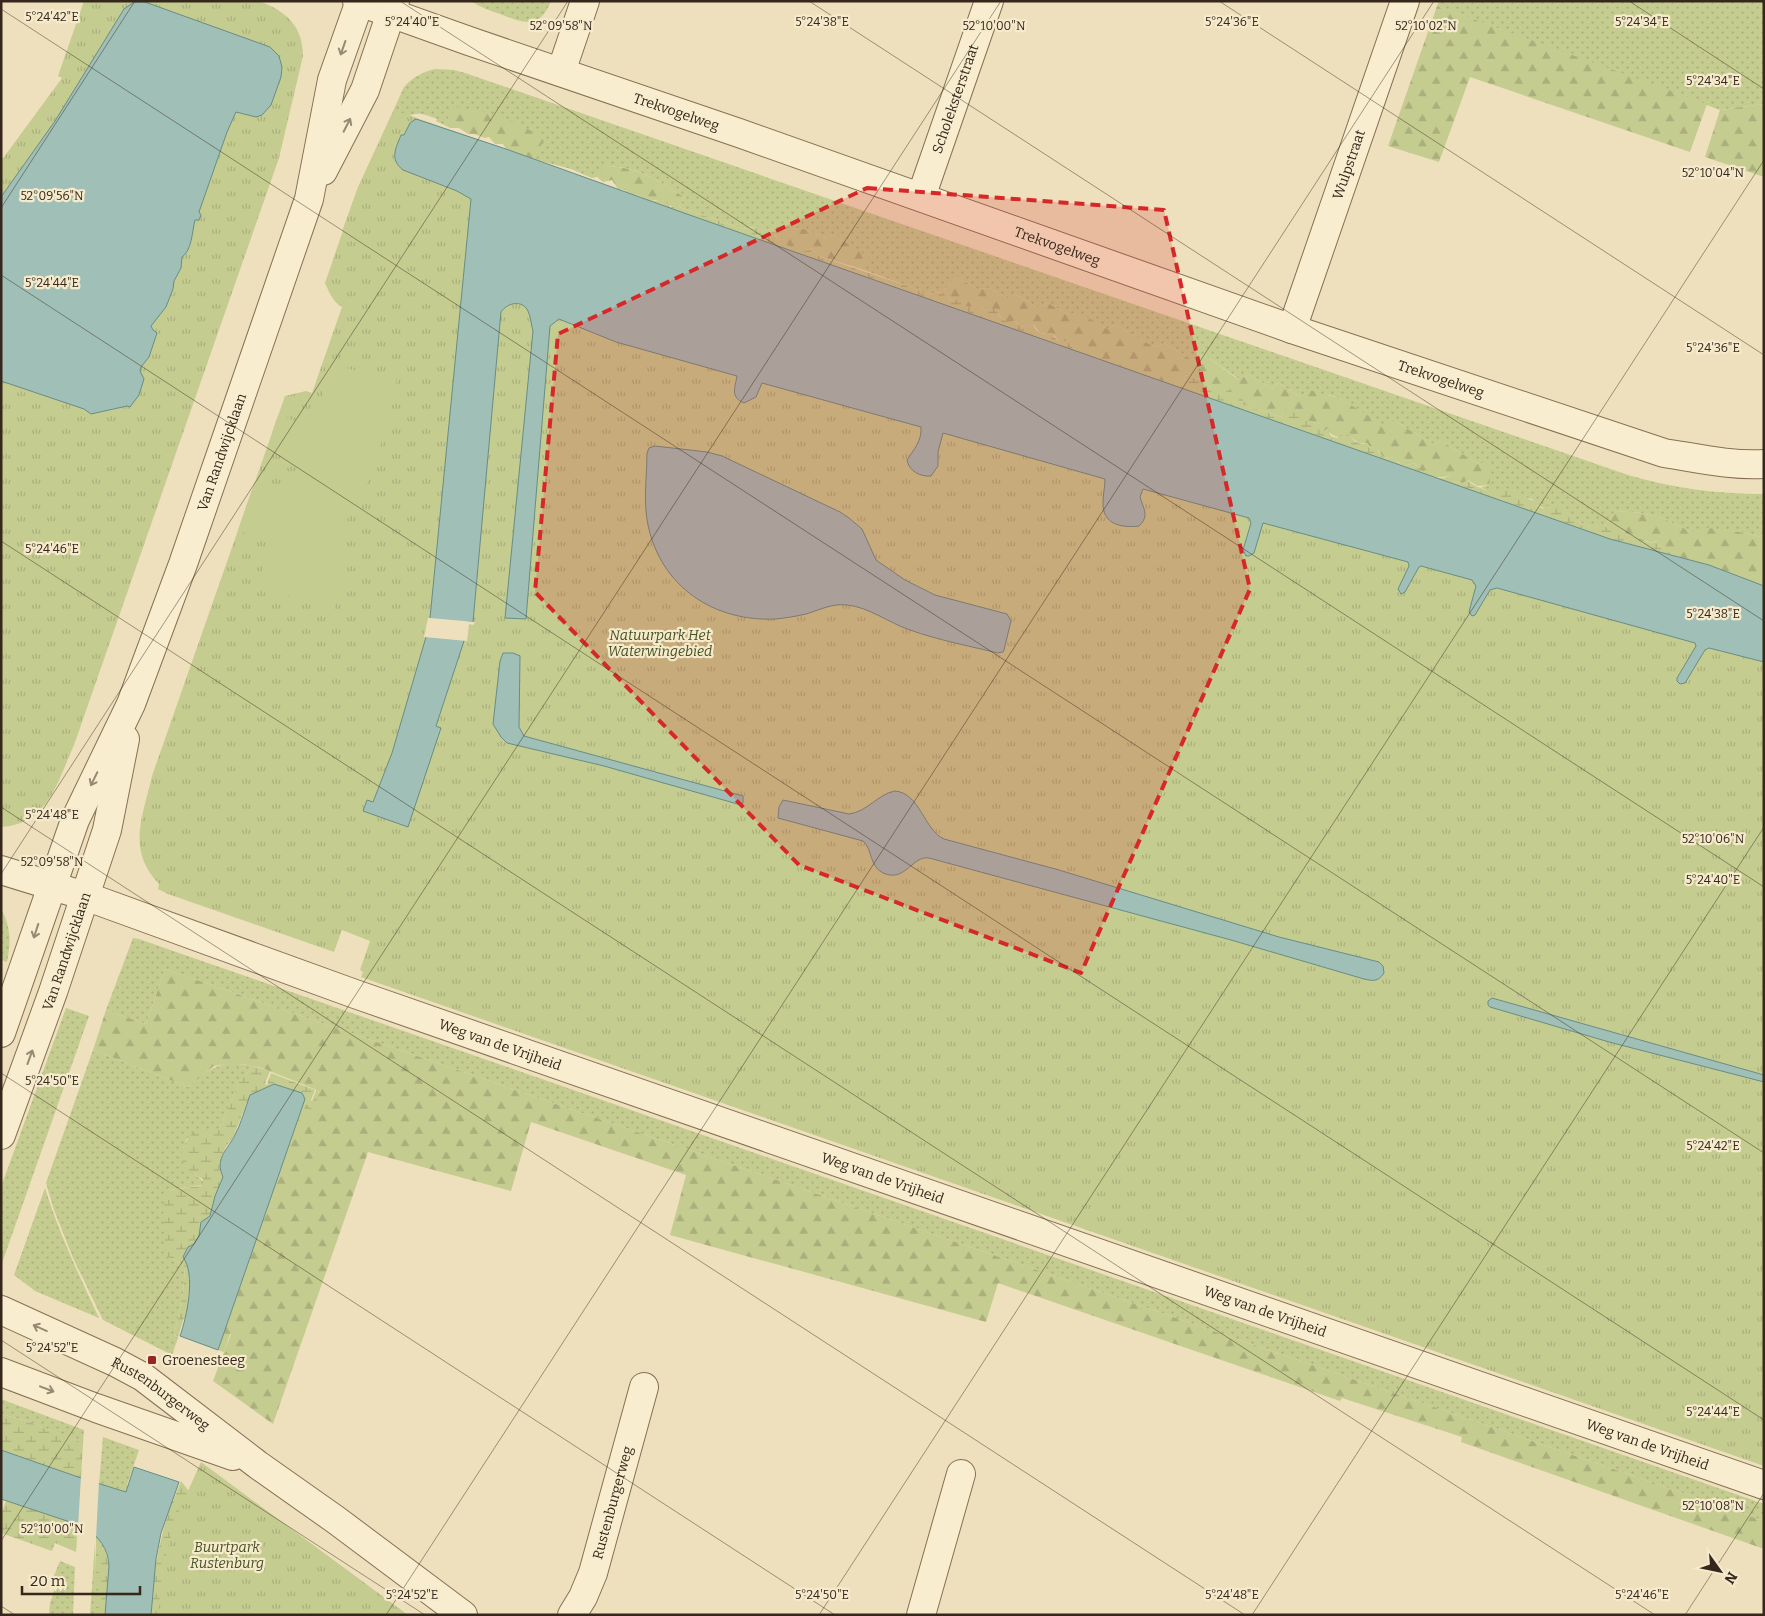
<svg xmlns="http://www.w3.org/2000/svg" width="1765" height="1616" font-family="Bitter,serif">
<style>
.grass{fill:url(#grass-dots)}
.forest{fill:url(#forest-firs)}
.wetland{fill:url(#wetland-marsh)}
.park{fill:url(#park-tufts)}
.pitch{fill:#c5cc90}
.water{fill:#a0bfb6;stroke:#688d84}
.pier{fill:#eee0bc}
.lines{fill:none;stroke-linecap:round;stroke-linejoin:round}
.minor-casing{stroke:#867055;stroke-width:30}
.tertiary-casing{stroke:#867055;stroke-width:30}
.minor{stroke:#f9edcf;stroke-width:28}
.tertiary{stroke:#f9edcf;stroke-width:28}
.oneway{stroke:#978a75}
.marked{fill:#d62828;fill-opacity:0.2;stroke:#d62828;stroke-width:4;stroke-dasharray:10 6;stroke-linejoin:round}
.ticks{fill:none;stroke:#35271b;stroke-width:1;stroke-opacity:0.45}
.poi-dot{fill:#962424;stroke:#f6eacc;stroke-width:2}
.labels{text-anchor:middle;dominant-baseline:central;stroke-width:4.5;stroke-linejoin:round;paint-order:stroke}
.street-label{font-size:14px;fill:#35271b;stroke:#f6eacc}
.park-label{font-size:14px;font-style:italic;fill:#455221;stroke:#f6eacc}
.poi-label{font-size:14px;fill:#35271b;stroke:#f6eacc;text-anchor:start}
.ticks-label{font-size:12px;text-anchor:middle;fill:#35271b;stroke:#f6eacc;stroke-width:4.5;stroke-linejoin:round;paint-order:stroke}
</style>
<defs>
<pattern id="grass-dots" width="8" height="8" patternUnits="userSpaceOnUse" patternTransform="scale(1.25)"><rect width="8" height="8" fill="#c5cc90"/><path d="M2 2h.1M6 6h.1" fill="none" stroke="#aaaf7c" stroke-width="1.8" stroke-linecap="round"/></pattern>
<pattern id="forest-firs" width="22" height="20" patternUnits="userSpaceOnUse" patternTransform="scale(1.25)"><rect width="22" height="20" fill="#c5cc90"/><path d="M5 1l3.5 6h-7zM16 11l3.5 6h-7z" fill="#aaaf7c"/></pattern>
<pattern id="wetland-marsh" width="20" height="14" patternUnits="userSpaceOnUse" patternTransform="scale(1.25)"><rect width="20" height="14" fill="#c5cc90"/><path d="M1 5h8M5 5V1M11 12h8M15 12V8" fill="none" stroke="#aaaf7c"/></pattern>
<pattern id="park-tufts" width="24" height="20" patternUnits="userSpaceOnUse" patternTransform="scale(1.25)"><rect width="24" height="20" fill="#c5cc90"/><path d="M3 7l-1-3M5 7V3M7 7l1-3M15 17l-1-3M17 17v-4M19 17l1-3" fill="none" stroke="#aaaf7c"/></pattern>
</defs>
<rect width="100%" height="100%" fill="#eee0bc"/>
<path class="grass" d="M471 1H551C540 30 523 23 500 14 490 11 480 7 471 1Z
M1439 1H1764V104L1720 110 1437 6Z
M435 69 454 70 465 73 1628 475C1672 488 1717 494 1764 494V538L1746 533 1702 528 1694 533 1662 518 1641 513 1616 511 1605 525 1589 526 1536 505 1532 499 1496 491H1487L1481 487 1489 485 1479 464 1441 441 1432 444 1395 421 1384 426 1339 398 1329 395 1301 397 1278 383 1272 389 1250 375 1239 379 1204 355 1192 360 1165 343 1154 347 1116 325 1107 329 1077 312 1069 315 1048 303 1038 308 1017 295 1007 298 988 288 977 289 957 277 943 292 925 294 913 288 861 269 868 257 834 235 823 237 804 229 790 228 776 236C766 228 754 225 743 229L679 207 684 197C657 180 637 166 605 166L597 177 592 178 571 169 533 159 544 138 455 108 444 125 436 121 437 119C427 115 419 111 409 116L350 234 342 231 358 188 404 87C413 77 422 72 435 69Z
M1 909C11 926 11 943 7 962L1 960Z
M133 938 139 939 1764 1504V1521L165 969 146 1024 106 1010Z
M66 1008 89 1016 1 1266V1187Z
M93 1050 188 1087C213 1066 220 1060 253 1066L239 1082 219 1130 187 1138C177 1163 184 1166 203 1181V1185L169 1190 168 1257 180 1263 185 1267 183 1293 174 1335 178 1338 172 1355 103 1320 73 1258 54 1210 46 1183Z
M45 1188C59 1233 79 1275 99 1318L35 1291 14 1275Z
M1 1399 84 1430 83 1443 27 1421 1 1414Z
M103 1437 139 1450 127 1485H128L126 1492 99 1484Z
M95 1543 97 1601 96 1615H90Z
M60 1561 75 1567 73 1615H49L50 1603 56 1585 51 1583Z"/>
<path class="forest" d="M1437 6 1707 104 1690 152 1470 77 1439 162 1388 146Z
M1764 104V177L1705 157 1720 110Z
M455 107 479 111 508 119 545 138 533 159 506 149 503 144H495L489 137 485 138 474 134H468L459 128H450L444 125Z
M604 166C637 166 657 180 684 197L679 207C672 208 668 205 663 200H650L637 195 630 191 618 189 612 180 603 182 597 177Z
M789 228 804 229 823 237 834 235 869 257 861 269 819 256 811 248C803 254 795 253 788 246 781 246 778 243 776 236Z
M957 277 977 289 988 288 1007 298 1017 295 1038 308 1048 303 1069 315 1077 311 1107 329 1116 325 1154 347 1165 343 1192 360 1204 355 1238 379 1250 375 1272 389 1278 383 1301 397 1309 390 1339 398 1384 425 1395 421 1432 444 1441 441 1479 464 1487 460 1492 468 1489 485 1477 486 1468 480 1463 483 1455 482 1449 475C1438 481 1428 474 1418 469L1415 463 1403 466 1395 459 1383 457 1378 450H1372L1367 443H1358L1349 435C1339 438 1333 438 1327 429L1323 432 1321 424 1283 415 1281 417 1257 409H1252L1211 389 1206 382 1186 375 1183 383 1178 387 1093 357 1090 351C1080 354 1073 351 1068 341H1059L1052 333 1046 334 1040 333 1033 324 1028 327 1020 326 1015 321C1003 324 1001 316 994 310L986 311 979 304C977 305 974 307 971 307 966 308 964 304 960 302 953 298 947 302 943 292Z
M1616 511 1641 513 1662 518 1694 533 1701 527 1746 533 1764 538V586L1709 565 1675 556 1671 548H1662L1657 541C1649 544 1643 541 1639 533L1630 536 1622 531 1619 533 1611 532 1605 525Z
M165 969 1764 1521V1549L1461 1442 1462 1437 1342 1398 1340 1401 998 1283 986 1322 670 1235 686 1175 531 1122 511 1191 368 1152 273 1424 213 1381 231 1334H230L224 1352 218 1350 305 1099 312 1114 319 1091 262 1068 243 1064H228L214 1066 188 1087 93 1050 106 1010 146 1024Z"/>
<path class="wetland" d="M633 189 635 194 640 197 647 196C651 202 657 202 663 198L670 207H679L743 229C752 226 766 227 773 234 779 239 779 246 788 245 795 253 803 254 811 248L819 256 913 288 925 294 943 292C946 299 952 302 959 299 964 308 971 308 979 304L986 311 996 308C997 318 1006 323 1015 321 1020 328 1026 328 1033 324 1036 333 1043 336 1053 333L1054 337 1059 341H1068C1073 351 1080 354 1090 350L1093 357 684 213 624 191Z
M1186 375 1206 382 1211 389C1222 387 1237 392 1244 401L1243 404 1252 409H1257L1281 417 1283 415 1281 412 1285 409 1297 410 1308 418 1309 421 1321 424 1323 431 1328 429 1331 436 1337 438 1340 435 1345 436 1350 433C1353 442 1358 445 1367 443L1370 448 1378 450C1381 457 1387 460 1394 457L1398 462 1403 466 1415 463C1417 469 1421 472 1427 470L1432 476 1178 387 1184 381Z
M1449 475 1455 482 1463 483 1468 480C1473 487 1481 487 1487 491H1496L1503 487C1510 489 1516 492 1522 496 1527 499 1532 499 1537 504L1536 505 1543 509 1546 505 1552 504 1570 512 1576 521 1589 526 1603 524C1610 529 1612 535 1622 531L1630 536 1639 532C1642 541 1649 545 1657 541L1662 548H1672L1675 556 1610 539 1437 478H1444Z
M253 1066 270 1071 265 1084 267 1085 271 1073 315 1090 311 1100 312 1101 317 1088 319 1094 312 1115 302 1093 274 1084 250 1095 233 1138C223 1148 217 1164 223 1177L215 1196 210 1216 201 1222 199 1236 194 1244 187 1263 189 1274V1293L186 1319 184 1318 178 1337 174 1335 183 1293 185 1267 180 1263 168 1257 165 1244 163 1206 169 1190 201 1186 203 1183V1179C197 1176 187 1171 184 1165 181 1158 181 1152 184 1146 191 1129 202 1127 219 1130L239 1082Z
M1 1414 27 1421 83 1443 81 1478 1 1450Z
M181 1481 192 1495 168 1615H151C153 1573 159 1540 172 1500L173 1501Z
M6 1501 78 1524 76 1552 55 1543 52 1551 1 1533V1515Z
M96 1535C116 1561 108 1584 105 1615H96Z"/>
<path class="park" d="M84 1H259C286 11 303 26 303 56L279 158 74 745C57 782 49 824 1 827V161L62 78 58 76Z
M394 110 1609 538 1764 594V1466L361 977 363 972 360 970 370 941 342 930 334 952 168 894 158 889 159 884C126 850 143 816 152 776L285 396 306 391 312 393 342 307C333 302 329 292 325 283L358 187Z
M201 1462 408 1615H158L163 1568 175 1520Z"/>
<path class="pitch" d="M333 365 397 380 375 467 342 529 341 585 334 611 257 585 271 545 238 530 254 484 286 489 299 465 272 433 278 415 313 427Z"/>
<path class="water" d="M134 2H145L270 47 279 56 282 67 281 77 271 105 262 115 256 117 236 112 227 132 199 212 201 215 199 220H195C192 232 192 250 182 257L181 268 174 281 173 289 166 307 151 326 153 330 157 333 149 357 141 367 140 371 144 379 139 395 130 407 127 406 91 414 84 409 1 381V197L55 121 124 9Z
M416 119 506 149 684 213 1610 539 1709 565 1764 586V662L1709 648 1705 650 1685 683 1680 684 1677 681V678L1696 646 1695 643 1497 588 1490 590 1475 615 1472 616 1469 612 1476 586 1472 580 1421 566 1419 567 1405 592 1401 594 1398 589 1409 566 1408 562 1263 523 1254 553 1249 556H1246L1243 550 1251 523 1249 518 1143 489 1140 497C1143 508 1150 516 1139 526 1122 528 1102 525 1103 502 1103 494 1105 487 1105 479L943 433 938 452V466L931 476C920 477 909 471 907 460 914 449 922 441 921 427L762 383 756 397 744 403C730 397 735 388 737 376L616 342 559 319 550 326 526 619 505 618 533 331C531 325 531 317 528 311 522 299 507 303 501 312L473 622H467L464 641 436 726 441 728 408 827 363 811 367 800 373 802 392 753 426 637 430 618 471 199 457 191 403 170C389 159 396 148 401 135H404L410 123Z
M655 446 707 452 722 456 840 512 849 518 862 529 876 560 905 580 935 595 1007 614 1011 621 1004 650 1003 652 998 653C969 646 938 640 910 630 889 623 869 607 847 605 833 603 819 610 806 614 797 616 786 618 776 619 714 622 661 587 648 525 643 502 647 476 647 453L649 448Z
M503 653H513L520 656 519 727 524 736 743 796V803L741 805 604 766 507 743 501 737 493 724 500 661Z
M895 791C920 793 924 830 944 839L1059 870 1279 937 1379 962 1383 966 1384 973C1378 982 1373 981 1364 979L1231 940 929 858C912 855 906 883 883 873 869 866 873 850 863 841L778 818 779 807 783 800 849 814C867 812 878 794 895 791Z
M1492 998 1764 1075V1082L1609 1042 1490 1007 1488 1005V1001Z
M274 1084 302 1093 305 1099 218 1350 180 1336C187 1316 196 1275 183 1257L188 1247 194 1244 199 1236 201 1222 210 1216 215 1196 223 1177C215 1159 226 1151 234 1137 241 1124 245 1109 250 1095Z
M1 1450 81 1478 126 1492 134 1467 179 1482 161 1533 156 1559 151 1615H105L109 1566C108 1548 99 1537 85 1527L1 1499Z"/>
<path class="pier" d="M428 618H430L475 622 473 625 469 624 467 641 424 637Z
M81 1476 99 1481 96 1538 78 1527Z"/>
<g class="lines">
<defs>
<g id="minor">
<path id="s1" d="M357 1 469 41 739 133 1292 329 1664 453C1697 458 1731 466 1764 464"/>
<path d="M561 72 585 1"/>
<path id="s2" d="M921 197 989 1"/>
<path id="s3" d="M1292 329 1405 1"/>
<path id="s4" d="M1 870 85 896 355 994 1764 1485"/>
<path id="s5" d="M572 1615 583 1597 593 1573 644 1387"/>
<path d="M921 1615 961 1474"/>
</g>
<g id="tertiary">
<path d="M323 171 365 90 395 1"/>
<path id="s6" d="M1 1033 75 820 131 704 183 564 309 199 332 80 360 1"/>
<path id="s7" d="M1 1135 53 992 107 830 125 739"/>
<path id="s8" d="M1 1310 115 1362 143 1377 258 1465 336 1520 463 1615"/>
<path d="M1 1372 96 1408 233 1456"/>
</g>
</defs>
<use href="#minor" class="minor-casing"/>
<use href="#tertiary" class="tertiary-casing"/>
<use href="#minor" class="minor"/>
<use href="#tertiary" class="tertiary"/>
</g>
<defs><path id="oneway-shaft" d="M-6 0H5M1.5-3L5.5 0L1.5 3" fill="none" stroke-width="1.6" stroke-linecap="round" stroke-linejoin="round" transform="scale(1.25)"/></defs>
<g class="oneway">
<use href="#oneway-shaft" transform="translate(343 48) rotate(109)"/>
<use href="#oneway-shaft" transform="translate(347 125) rotate(-63)"/>
<use href="#oneway-shaft" transform="translate(94 779) rotate(116)"/>
<use href="#oneway-shaft" transform="translate(36 931) rotate(108)"/>
<use href="#oneway-shaft" transform="translate(30 1057) rotate(-70)"/>
<use href="#oneway-shaft" transform="translate(40 1328) rotate(-156)"/>
<use href="#oneway-shaft" transform="translate(47 1389) rotate(21)"/>
</g>
<path class="marked" d="M867 188 1164 210 1250 589 1081 973 799 865 535 592 558 334Z"/>
<path class="ticks" d="M400 1 1764 887M809 1 1764 621M1219 1 1764 355M1629 1 1764 89M1 9 1764 1153M1 208 135 1M1 275 1764 1420M1 541 1655 1615M1 807 1245 1615M1 874 568 1M1 1073 835 1615M1 1340 425 1615M1 1541 1001 1M1 1606 15 1615M386 1615 1434 1M819 1615 1764 160M1252 1615 1764 827M1685 1615 1764 1493"/>
<rect class="poi-dot" x="147" y="1355" width="10" height="10" rx="2.5"/>
<g class="labels">
<g class="street-label">
<text stroke="none"><textPath href="#s2" startOffset="104">Scholeksterstraat</textPath></text>
<text stroke="none"><textPath href="#s1" startOffset="338">Trekvogelweg</textPath></text>
<text stroke="none"><textPath href="#s3" startOffset="174">Wulpstraat</textPath></text>
<text stroke="none"><textPath href="#s1" startOffset="742">Trekvogelweg</textPath></text>
<text stroke="none"><textPath href="#s1" startOffset="1148">Trekvogelweg</textPath></text>
<text stroke="none"><textPath href="#s6" startOffset="622">Van Randwijcklaan</textPath></text>
<text stroke="none"><textPath href="#s7" startOffset="195">Van Randwijcklaan</textPath></text>
<text stroke="none"><textPath href="#s4" startOffset="529">Weg van de Vrijheid</textPath></text>
<text stroke="none"><textPath href="#s4" startOffset="934">Weg van de Vrijheid</textPath></text>
<text stroke="none"><textPath href="#s4" startOffset="1339">Weg van de Vrijheid</textPath></text>
<text stroke="none"><textPath href="#s8" startOffset="181">Rustenburgerweg</textPath></text>
<text stroke="none"><textPath href="#s4" startOffset="1744">Weg van de Vrijheid</textPath></text>
<text stroke="none"><textPath href="#s5" startOffset="120">Rustenburgerweg</textPath></text>
</g>
<g class="park-label">
<text x="660" y="635">Natuurpark Het<tspan x="660" dy="16">Waterwingebied</tspan></text>
<text x="227" y="1547">Buurtpark<tspan x="227" dy="16">Rustenburg</tspan></text>
</g>
<g class="poi-label">
<text x="162" y="1360">Groenesteeg</text>
</g>
</g>
<g class="ticks-label">
<text x="52" y="21">5°24'42"E</text>
<text x="1642" y="26">5°24'34"E</text>
<text x="412" y="26">5°24'40"E</text>
<text x="822" y="26">5°24'38"E</text>
<text x="1232" y="26">5°24'36"E</text>
<text x="561" y="30">52°09'58"N</text>
<text x="1426" y="30">52°10'02"N</text>
<text x="994" y="30">52°10'00"N</text>
<text x="1713" y="85">5°24'34"E</text>
<text x="1713" y="177">52°10'04"N</text>
<text x="52" y="200">52°09'56"N</text>
<text x="52" y="287">5°24'44"E</text>
<text x="1713" y="352">5°24'36"E</text>
<text x="52" y="553">5°24'46"E</text>
<text x="1713" y="618">5°24'38"E</text>
<text x="52" y="819">5°24'48"E</text>
<text x="1713" y="843">52°10'06"N</text>
<text x="52" y="866">52°09'58"N</text>
<text x="1713" y="884">5°24'40"E</text>
<text x="52" y="1085">5°24'50"E</text>
<text x="1713" y="1150">5°24'42"E</text>
<text x="52" y="1352">5°24'52"E</text>
<text x="1713" y="1416">5°24'44"E</text>
<text x="1713" y="1510">52°10'08"N</text>
<text x="52" y="1533">52°10'00"N</text>
<text x="412" y="1599">5°24'52"E</text>
<text x="822" y="1599">5°24'50"E</text>
<text x="1232" y="1599">5°24'48"E</text>
<text x="1642" y="1599">5°24'46"E</text>
</g>
<rect width="1765" height="1616" fill="none" stroke="#35271b" stroke-width="5"/>
<g transform="translate(1720 1571) rotate(123)" stroke="#f6eacc" stroke-width="4" paint-order="stroke">
<path d="M0-4L9 19L0 12L-9 19Z" fill="#35271b"/>
<text y="-8" font-size="14" font-weight="bold" text-anchor="middle" fill="#35271b">N</text>
</g>
<path d="M22 1586v8h118v-8" fill="none" stroke="#35271b" stroke-width="2.5"/>
<text x="30" y="1586" font-size="15" fill="#35271b" stroke="#f6eacc" stroke-width="4" paint-order="stroke">20 m</text>
</svg>
